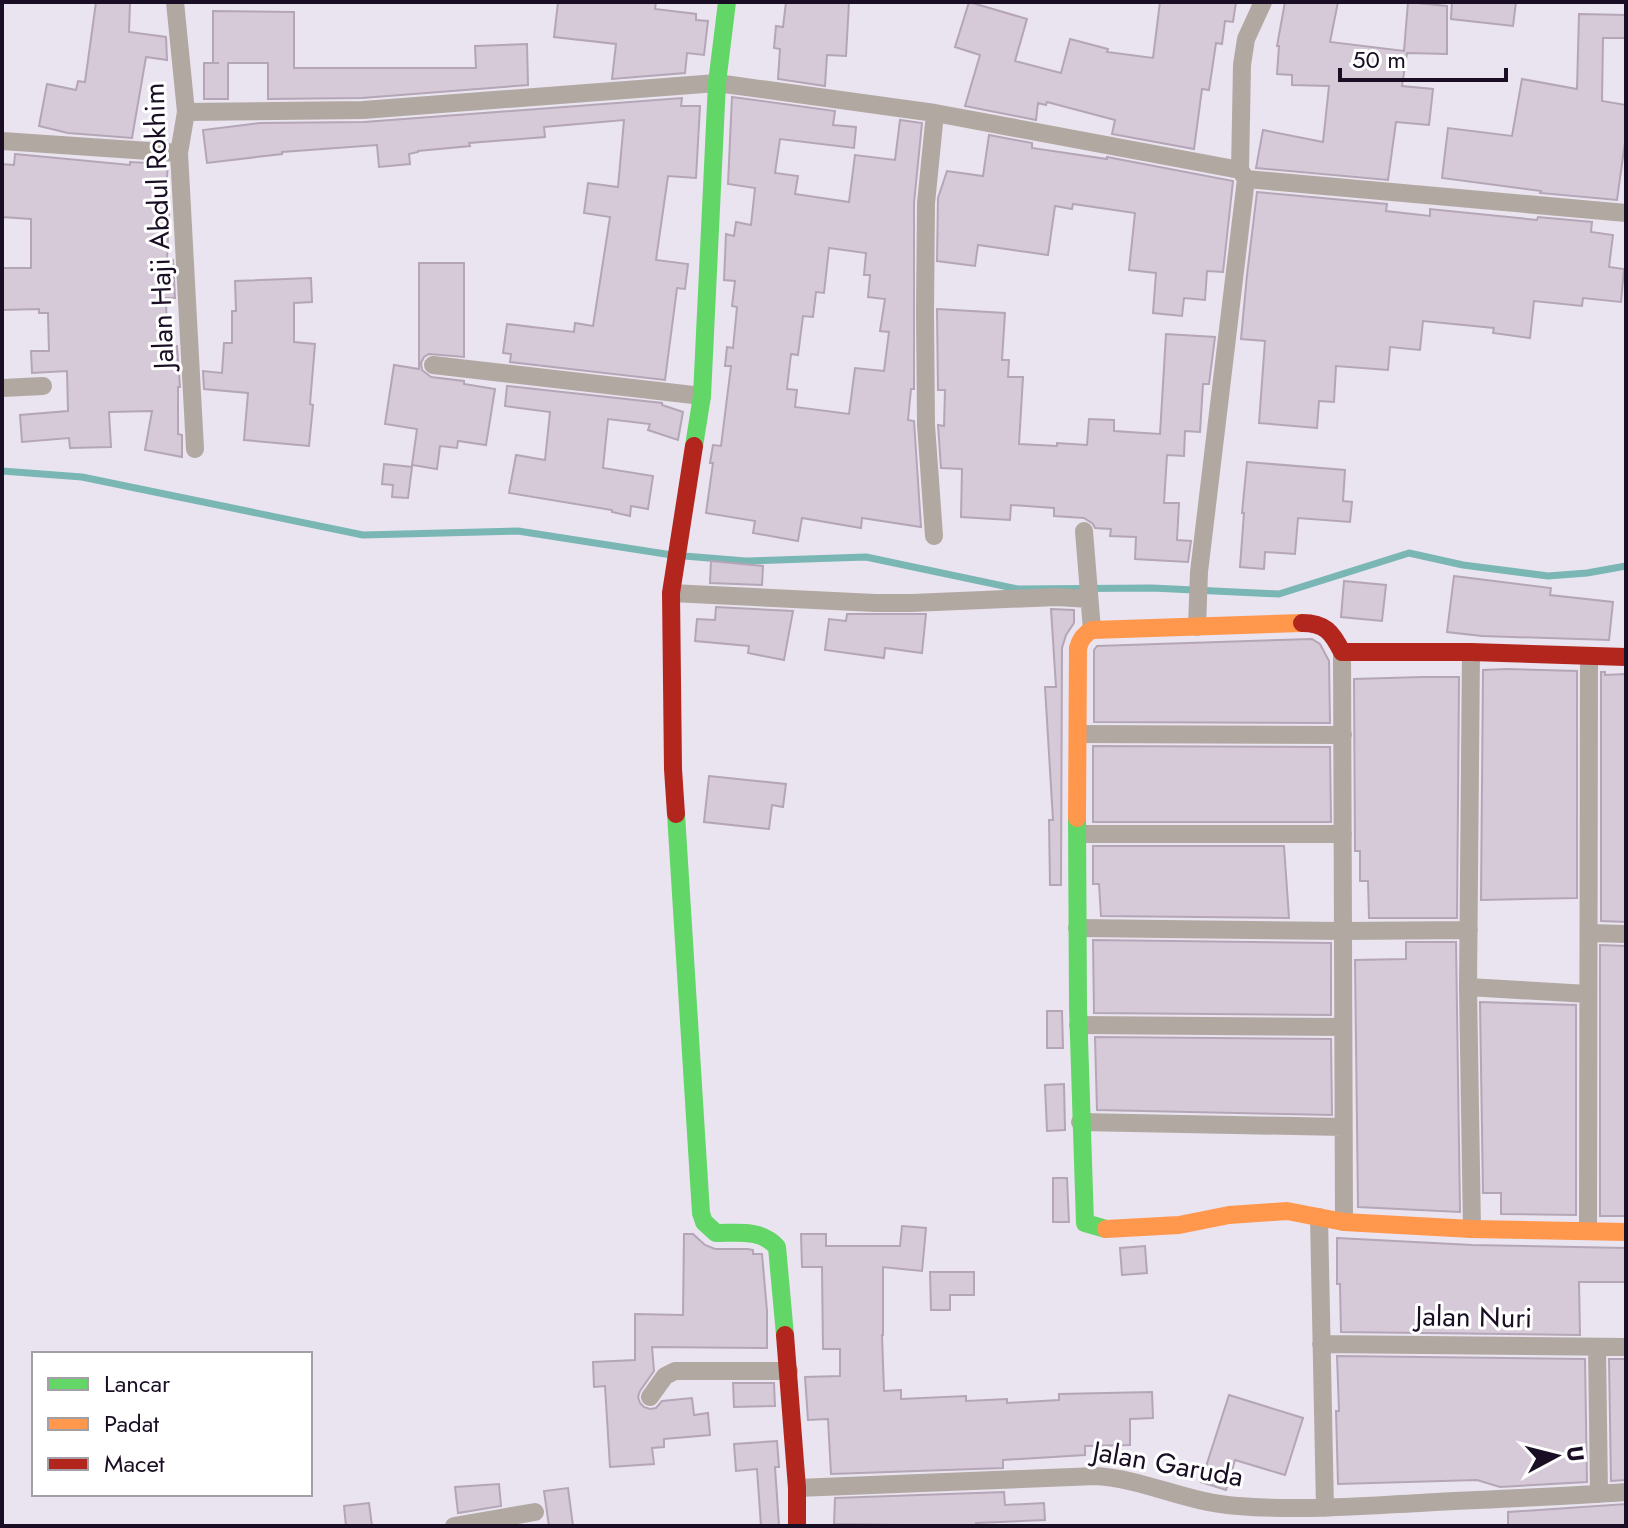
<svg xmlns="http://www.w3.org/2000/svg" width="1628" height="1528" font-family="Jost,sans-serif">
<style>
.lines{fill:none;stroke-linecap:round;stroke-linejoin:round}
.stream{stroke:#79b6b4;stroke-width:7}
.building{fill:#d6c9d8;stroke:#b4a6b6;stroke-width:2;fill-rule:evenodd}
.street{stroke:#b2a8a2;stroke-width:18}
.fast{stroke:#63d668;stroke-width:18}
.slow{stroke:#ff974d;stroke-width:18}
.jam{stroke:#b3261e;stroke-width:18}
.labels{text-anchor:middle;dominant-baseline:central;stroke-width:6;stroke-linejoin:round;paint-order:stroke}
.street-label{font-size:28px;fill:#1a0e24;stroke:#fff}
</style>
<rect width="100%" height="100%" fill="#eae3f0"/>
<g class="lines">
<path class="stream" d="M2 471 82 477 363 535 518 531 672 555
M684 556 746 561 866 557 1018 589 1152 588 1279 594 1409 553 1463 565 1548 576 1587 573 1626 566"/>
</g>
<path class="building" d="M96 2 130 3 129 32 166 37 167 60 146 57 132 138 68 133 39 126 47 84 76 90 78 81 85 82Z
M558 2H656L655 9 696 14V20L708 21 704 55 687 53 685 73 612 79 616 44 554 37Z
M786 2H849L846 56 827 55 825 86 778 79 780 49 774 48 776 26 783 27Z
M969 2 1027 19 1015 61 1061 73 1070 39 1108 49 1107 52 1153 58 1160 2H1236L1233 22 1225 21 1222 44 1216 43 1209 90 1202 89 1194 149 1112 134 1115 120 1047 102 1046 105 1038 103 1036 120 965 106 980 55 955 47Z
M1285 2H1338L1330 42 1404 51 1408 2 1447 6V54L1407 53 1402 86 1433 89 1429 125 1396 122 1388 180 1256 168 1263 130 1323 142 1329 86 1292 85V75L1277 74 1279 46H1277Z
M1452 2H1516L1513 26 1451 19Z
M213 11 294 12V68H476L475 46 527 44 528 85 362 98 268 99V63H228V99H204V63H219H213Z
M1579 14 1626 15V38H1603L1602 101 1626 105V135L1617 200 1540 193 1541 191 1442 178 1448 128 1512 136 1522 79 1577 89Z
M732 97 835 111 833 125 856 127 854 148 780 139 775 173 798 176 795 194 849 202 855 155 895 160 900 120 922 123 914 203V389H911L908 420 914 421 921 527 862 518 861 528 802 518 798 541 753 533 755 521 706 513 713 463H710L713 445 721 446 731 366H725L727 347 733 348 737 307 732 306 735 281 724 280 726 234 734 236 736 222 751 225 755 188 728 184ZM829 248 866 253 864 275H870L868 297 885 299 880 331 889 332 884 371 855 368 849 414 795 407 797 390 787 389 791 354 798 355 803 316 813 317 816 292 824 293Z
M682 98 681 106H700L696 178 668 176 656 260 688 264 685 289 677 288 665 380 510 362 511 354 503 353 507 324 574 332 575 323 593 326 610 217 584 213 588 183 618 187 624 120 544 127 545 137 469 143 470 146 418 151V152L409 154 410 164 379 167 377 145 282 152V154L207 163 203 130 260 123 364 122Z
M989 135 1032 143V148L1107 159V157L1233 181 1223 272 1207 271 1205 300 1184 298 1182 316 1153 313 1156 273 1129 270 1135 213 1073 204 1072 209 1055 206 1048 255 978 245 975 266 937 261 938 198 947 171 983 176Z
M15 154 130 165V162L168 164 164 212H169L167 260H173L175 298H166L167 347 177 346 180 387H178V434L182 435V457L145 450 152 411 109 412 111 447 70 448 69 438 22 442 20 415 68 411 67 371 32 373 31 351H49L48 313H39V309L2 310V268H31V219L2 217V164L14 165Z
M1257 192 1387 204 1386 211 1430 216V209L1537 220 1538 217 1592 222 1591 232 1613 235 1609 267 1624 269 1621 302 1583 298 1582 306 1534 301 1530 338 1493 333 1494 328 1423 321 1420 350 1390 347 1388 370 1336 366 1334 402 1319 401 1317 428 1259 423 1265 341 1241 339 1247 275Z
M419 263H464V357L429 354 424 357 421 363 422 370 431 377 464 381V384L495 389 486 445 458 441 457 448 440 446 437 469 412 465 417 429 385 424 394 365 419 369Z
M311 278 312 302 294 303V342L315 344 310 404 313 405 309 446 244 440 248 393 204 389 203 371 222 373 224 343H232V311H236L235 281Z
M937 309 1005 313 1002 360H1009L1008 377H1023L1019 444 1057 446V443L1087 445 1089 419 1114 420V431L1160 434 1166 334 1215 337 1209 384H1203L1200 432 1185 431 1184 456 1167 455 1164 503H1179L1177 540 1191 541 1188 562 1135 559 1136 537 1110 536 1111 529 1095 528 1093 524 1084 518 1054 516V508L1011 505 1010 520 961 517 962 469 941 468 938 425 944 426 945 390H938Z
M507 386 662 403V405L683 412 678 440 648 430 650 424 608 419 603 468 653 476 648 509 631 506 630 516 612 512V510L509 493 516 455 545 460 550 412 505 406Z
M1247 462 1345 470 1343 501 1352 502 1350 522 1298 518 1295 554 1265 552 1264 569 1240 567 1244 513H1242Z
M384 464 412 467 408 498 392 497 393 485 382 484Z
M711 561 763 566 762 585 710 583Z
M1454 576 1551 588 1550 595 1613 602 1609 640 1482 636 1447 632Z
M1344 581 1386 585 1382 621 1341 617Z
M716 607 793 611 784 660 748 653 749 646 695 641 697 619 715 620Z
M1051 609 1074 610V623L1066 635 1062 648 1061 885H1050L1049 820H1053L1045 687H1056Z
M847 614H926L922 653 885 648 884 658 825 650 829 619 846 621Z
M1312 639 1320 644 1329 661 1330 723 1094 722V650L1097 646Z
M1507 669 1577 671V898L1481 900 1483 670Z
M1601 672H1605V675L1626 674V922L1601 921Z
M1423 677H1459L1457 918H1369L1368 881H1360V851H1355L1354 679Z
M1093 746 1330 747 1331 822H1093Z
M709 776 786 784 783 807 772 805 769 829 704 822Z
M1093 846H1284L1289 918 1101 916 1099 884H1093Z
M1093 940 1331 943V1015L1094 1013Z
M1406 942H1456L1460 1212 1358 1207 1355 960 1406 959Z
M1600 945 1626 946V1216H1600Z
M1480 1002 1576 1005V1215L1501 1214V1193H1483Z
M1047 1011H1062L1063 1048H1047Z
M1095 1037 1331 1039 1332 1115 1097 1110Z
M1064 1084 1065 1130 1047 1131 1045 1085Z
M1053 1178H1067L1069 1222H1053Z
M902 1226 926 1228 922 1271 883 1267V1335H882L884 1391 901 1390V1399L966 1396V1401L1007 1399V1403L1059 1400V1394L1152 1392 1153 1418 1130 1419V1445L1085 1446V1455L1003 1460V1468L831 1474 828 1419 808 1420 805 1377 840 1376V1349H823L822 1267H802L801 1234H826V1246H900Z
M684 1234H693L705 1245 715 1249H748L753 1250V1254H762L767 1311V1348L652 1347 654 1371 640 1391 638 1397 640 1403 644 1407 650 1409 656 1408 662 1401 692 1398 694 1415 708 1413 710 1435 664 1439V1447L652 1448 654 1464 610 1467 605 1386 594 1387 593 1362 635 1360V1314L683 1315Z
M1337 1238 1472 1245 1626 1248V1282H1579L1580 1335 1341 1332 1340 1284H1337Z
M1145 1246 1147 1273 1122 1275 1120 1248Z
M930 1272H974V1295H950V1310H931Z
M1337 1356 1585 1359 1587 1482 1500 1487 1477 1480 1338 1484 1336 1411H1339Z
M1609 1359H1626V1480L1611 1481Z
M733 1383H774L775 1406 734 1407Z
M1229 1395 1303 1418 1285 1475 1235 1460 1226 1490 1201 1482Z
M777 1441 779 1467H775L779 1526H761L757 1469 736 1471 734 1444Z
M499 1484 501 1506 458 1513 455 1487Z
M568 1488 573 1526H549L544 1491Z
M1004 1492 1005 1505 1044 1503 1045 1520 976 1523V1526L834 1524 835 1498Z
M369 1503 372 1526H346L344 1506Z
M1626 1504V1526H1508V1512Z"/>
<g class="lines">
<path class="street" d="M175 2 186 112 179 153 195 449
M186 112 363 110 717 83 935 113 1240 170
M2 141 179 153
M1246 179 1626 213
M433 365 702 396
M2 388 43 386
M1084 531 1092 630
M934 536 926 425 925 311 926 203 935 113
M671 593 875 603H912L1057 597 1089 599
M1197 627 1199 572 1246 179 1240 170 1242 65 1246 39 1263 2
M1342 652 1344 1222
M1471 652 1468 987 1472 1229
M1078 734 1343 735
M1078 834H1343
M1077 928 1343 931 1469 930
M1589 933 1626 934
M1468 987 1588 994
M1078 1025 1343 1027
M1080 1122 1343 1127
M1319 1217 1325 1508
M1588 1231 1589 656
M1321 1344 1626 1347
M1597 1347 1599 1494
M650 1397 665 1376 675 1371H789
M797 1488 1096 1476C1144 1479 1188 1503 1238 1506 1298 1511 1359 1506 1420 1503 1488 1499 1557 1497 1626 1492
M454 1526 535 1512"/>
<path class="fast" d="M694 446 702 396 717 83 727 2
M676 814 701 1213 704 1222 716 1233C738 1233 761 1229 777 1247L785 1335
M1077 818 1078 1007 1085 1223 1106 1229"/>
<path class="slow" d="M1077 818 1078 648C1080 640 1084 634 1092 630L1302 623
M1106 1229 1179 1225 1229 1215 1287 1211 1344 1222 1472 1229 1626 1232"/>
<path class="jam" d="M1302 623C1325 623 1332 632 1342 652H1471L1626 657
M676 814 673 769 671 593 694 446
M785 1335 797 1488V1526"/>
</g>
<g class="labels">
<g class="street-label">
<text transform="translate(159 226) rotate(-92)">Jalan Haji Abdul Rokhim</text>
<text transform="translate(1474 1317) rotate(1)">Jalan Nuri</text>
<text transform="translate(1168 1464) rotate(10)">Jalan Garuda</text>
</g>
</g>
<rect width="1628" height="1528" fill="none" stroke="#1a0e24" stroke-width="8"/>
<rect x="32" y="1352" width="280" height="144" fill="#ffffff" stroke="#a39fa7" stroke-width="2"/>
<rect x="48" y="1378" width="40" height="12" fill="#63d668" stroke="#a39fa7" stroke-width="2"/>
<text x="104" y="1392" font-size="24" fill="#1a0e24">Lancar</text>
<rect x="48" y="1418" width="40" height="12" fill="#ff974d" stroke="#a39fa7" stroke-width="2"/>
<text x="104" y="1432" font-size="24" fill="#1a0e24">Padat</text>
<rect x="48" y="1458" width="40" height="12" fill="#b3261e" stroke="#a39fa7" stroke-width="2"/>
<text x="104" y="1472" font-size="24" fill="#1a0e24">Macet</text>
<g transform="translate(1556 1456) rotate(83)" stroke="#ffffff" stroke-width="6" paint-order="stroke">
<path d="M0-6L14 30L0 20L-14 30Z" fill="#1a0e24"/>
<text y="-12" font-size="22" font-weight="bold" text-anchor="middle" fill="#1a0e24">U</text>
</g>
<path d="M1340 68v12h166v-12" fill="none" stroke="#1a0e24" stroke-width="4"/>
<text x="1352" y="68" font-size="24" fill="#1a0e24" stroke="#ffffff" stroke-width="6" paint-order="stroke">50 m</text>
</svg>
